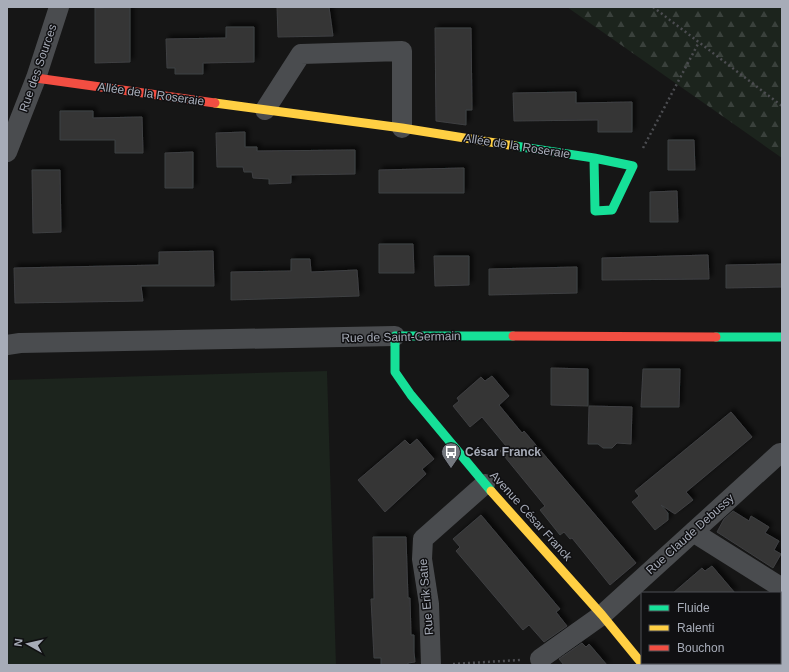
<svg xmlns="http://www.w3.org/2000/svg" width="789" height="672" font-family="Arial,sans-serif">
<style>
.forest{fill:url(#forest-firs)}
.pitch{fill:#1c241d}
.building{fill:#343436;stroke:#3f4042;filter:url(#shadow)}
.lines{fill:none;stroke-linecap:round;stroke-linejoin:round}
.path{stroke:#4c4d51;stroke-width:2.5;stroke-dasharray:2 3;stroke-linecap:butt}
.street{stroke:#4a4c4f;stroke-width:20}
.fast{stroke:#16e098;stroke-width:9}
.slow{stroke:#ffcf43;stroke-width:9}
.jam{stroke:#f24e42;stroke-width:9}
.labels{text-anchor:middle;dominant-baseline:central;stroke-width:3;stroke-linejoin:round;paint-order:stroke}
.street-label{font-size:12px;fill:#a7acb8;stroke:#101012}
.poi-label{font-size:12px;font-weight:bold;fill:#a7acb8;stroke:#101012;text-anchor:start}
</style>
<defs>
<pattern id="forest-firs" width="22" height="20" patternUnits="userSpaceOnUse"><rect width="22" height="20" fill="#1c241d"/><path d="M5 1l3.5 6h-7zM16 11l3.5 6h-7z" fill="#3a413c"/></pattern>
<filter id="shadow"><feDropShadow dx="3.5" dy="-3.5" stdDeviation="2" flood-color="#0009"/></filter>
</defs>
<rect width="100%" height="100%" fill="#161616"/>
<path class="forest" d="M567 7H782V158Z"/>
<path class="pitch" d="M327 371 336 665H7V380Z"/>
<path class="building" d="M130 7V62L95 63V8Z
M277 7H329L333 36 278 37Z
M226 27H254V62L203 63V74H175V68H167L166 39 226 38Z
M435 28H471L472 110H466V125L436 121Z
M576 92V103L632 102V132H598V120L514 121 513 93Z
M60 111H93V118L142 117 143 153H115V140H60Z
M245 132V147H257V151L355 150V174L291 175V183L269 184V179L253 178 252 172H244L243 167H217L216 133Z
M668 140H694L695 170H668Z
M193 152V188H165V153Z
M464 168V193H379V170Z
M32 170H60L61 232 33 233Z
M677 191 678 222H650V192Z
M379 244H413L414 273H379Z
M213 251 214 286H141L143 301 15 303 14 268 159 265V252Z
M708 255 709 279 602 280V258Z
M434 256H469V285L435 286Z
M291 259H310L311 272 357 270 359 296 231 300V272L291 271Z
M782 264V287L726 288V265Z
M577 267V293L489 295V269Z
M551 368 588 369V406L551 405Z
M643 369H680L679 407H641Z
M492 376 509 396 499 405 522 433 524 431 636 563 610 585 572 538 570 539 564 532 560 535 540 510 545 506 500 451 506 446 482 417 470 427 453 406 459 401 457 398 481 377 485 381Z
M589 406 632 407 631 444 617 443 612 448H603L598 444H588Z
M731 412 752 437 686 492 693 500 675 514 661 505 668 513V520L655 530 632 502 639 496 635 491Z
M417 439 434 459 422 469 426 474 385 512 358 480 405 440 410 445Z
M733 511 749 521 751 516 769 527 765 533 779 541 774 550 781 554 773 568 717 532 724 519Z
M481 515 560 609 556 612 567 626 544 642 529 625 523 630 456 551 460 547 453 539Z
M373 537H406L408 598H410L411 635H414V652L415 662 408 663V665H381V658H374L371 599H374Z
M712 566 735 593H673L702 568 705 571Z
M582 643 586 647 589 644 607 665H564L559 659Z"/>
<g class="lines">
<path class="path" d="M653 7 782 106
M643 148 699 42
M453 664 520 660"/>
<path class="street" d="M265 110 301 54 402 51V128
M7 152 36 78 59 7
M7 345 20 343 395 336
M693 532 782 588
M540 659 602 615 780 453H782
M431 665 429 604 422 559 423 539 485 484"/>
<path class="fast" d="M515 146 594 158 633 166 612 210 595 211 594 158
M716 337H782
M491 491 411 395 395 372V336H513"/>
<path class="slow" d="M215 103 402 128 515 146
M491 491 602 615 643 665"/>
<path class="jam" d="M36 78 215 103
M513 336 716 337"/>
</g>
<defs>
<symbol id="bus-pin" viewBox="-11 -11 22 30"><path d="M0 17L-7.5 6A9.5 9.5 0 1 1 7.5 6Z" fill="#74787f" stroke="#101012"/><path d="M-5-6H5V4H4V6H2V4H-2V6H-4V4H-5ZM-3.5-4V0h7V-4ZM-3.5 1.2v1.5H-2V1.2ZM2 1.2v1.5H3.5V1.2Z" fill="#fff"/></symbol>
</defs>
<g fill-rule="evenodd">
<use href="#bus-pin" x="440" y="441" width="22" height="30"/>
</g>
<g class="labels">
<g class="street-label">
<text transform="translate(38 68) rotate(-71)">Rue des Sources</text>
<text transform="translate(151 94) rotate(8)">Allée de la Roseraie</text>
<text transform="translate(517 146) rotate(9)">Allée de la Roseraie</text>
<text transform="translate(401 337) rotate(-1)">Rue de Saint-Germain</text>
<text transform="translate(531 516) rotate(48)">Avenue César Franck</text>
<text transform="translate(690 534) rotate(-42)">Rue Claude Debussy</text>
<text transform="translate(426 597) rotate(-95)">Rue Erik Satie</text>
</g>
<g class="poi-label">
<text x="465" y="452">César Franck</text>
</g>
</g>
<rect width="789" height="672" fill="none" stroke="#a7acb8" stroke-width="16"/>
<rect x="641" y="592" width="140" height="72" fill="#101012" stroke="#4c4e54"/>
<rect x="649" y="605" width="20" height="6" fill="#16e098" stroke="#4c4e54"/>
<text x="677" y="612" font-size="12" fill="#a7acb8">Fluide</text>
<rect x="649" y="625" width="20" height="6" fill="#ffcf43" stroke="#4c4e54"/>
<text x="677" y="632" font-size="12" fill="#a7acb8">Ralenti</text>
<rect x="649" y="645" width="20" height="6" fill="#f24e42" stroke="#4c4e54"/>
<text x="677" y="652" font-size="12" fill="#a7acb8">Bouchon</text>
<g transform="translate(28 644) rotate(278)" stroke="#101012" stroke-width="3" paint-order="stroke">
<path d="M0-3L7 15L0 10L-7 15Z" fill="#a7acb8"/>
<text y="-6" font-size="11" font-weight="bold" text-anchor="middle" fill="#a7acb8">N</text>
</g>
</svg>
